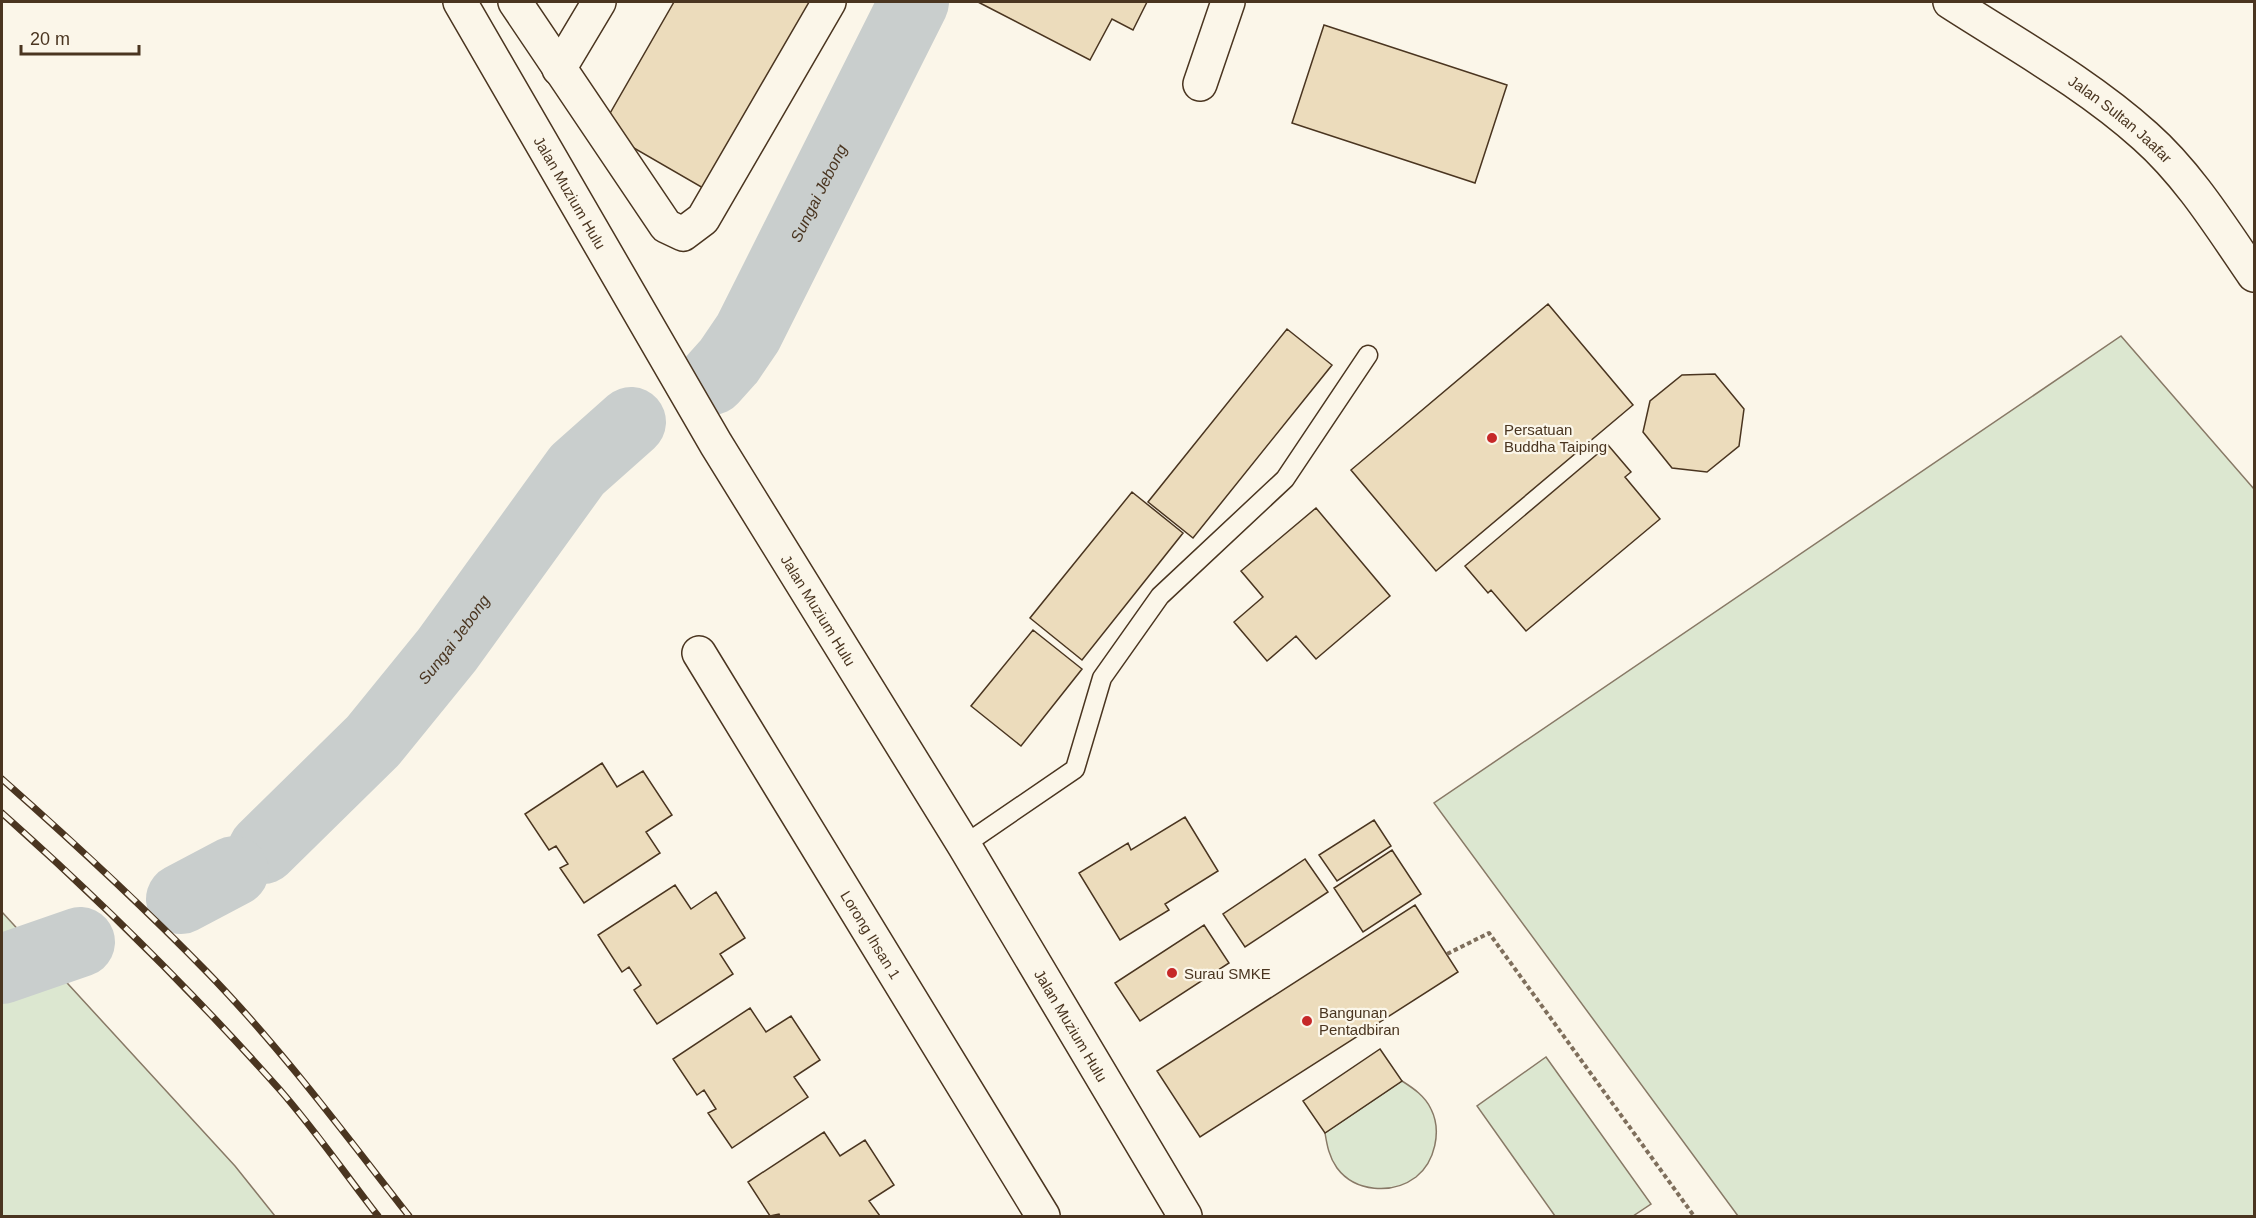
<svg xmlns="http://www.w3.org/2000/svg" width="2256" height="1218" font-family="Helvetica,sans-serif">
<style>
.green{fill:#dce7d0;stroke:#887966;stroke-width:1.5}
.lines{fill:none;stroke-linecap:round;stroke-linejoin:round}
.river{stroke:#c9cecd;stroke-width:70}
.building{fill:#ecdcbc;stroke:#4a3520;stroke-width:1.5}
.lane-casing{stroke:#4a3520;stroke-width:21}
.street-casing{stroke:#4a3520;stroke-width:36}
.path{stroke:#7f6f5c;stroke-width:4;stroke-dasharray:4.5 3;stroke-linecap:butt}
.lane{stroke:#fbf6e9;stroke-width:18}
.street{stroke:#fbf6e9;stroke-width:33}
.rail-casing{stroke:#4a3520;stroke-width:7}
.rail{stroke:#fbf6e9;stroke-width:4.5;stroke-dasharray:14;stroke-linecap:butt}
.poi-dot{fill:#c62828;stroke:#fbf6e9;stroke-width:2}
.labels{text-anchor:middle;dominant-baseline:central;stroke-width:4.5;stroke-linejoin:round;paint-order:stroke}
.street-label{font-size:15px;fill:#4a3520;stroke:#fbf6e9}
.poi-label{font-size:15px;fill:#4a3520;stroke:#fbf6e9;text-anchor:start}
.water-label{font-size:16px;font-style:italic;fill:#4a3520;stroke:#fbf6e9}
</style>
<rect width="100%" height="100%" fill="#fbf6e9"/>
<path class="green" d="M2121 336 2254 489V1216H1738L1434 803Z
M2 912 235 1166 275 1216H2Z
M1546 1057 1651 1204 1633 1216H1555L1477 1106Z
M1402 1081C1413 1088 1425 1096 1431 1109 1442 1131 1435 1162 1416 1177 1392 1195 1355 1192 1337 1168 1329 1157 1327 1145 1325 1133Z"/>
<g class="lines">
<g class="river">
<path id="s1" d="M712 380 729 361 748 333 914 2"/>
<path id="s2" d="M263 849 373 741 447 650 577 470 631 422"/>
<path d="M181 899 234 871"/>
<path d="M2 969 80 942"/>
</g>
</g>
<path class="building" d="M674 2H810L703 188 601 129Z
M978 2H1147L1133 30 1112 19 1090 60Z
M1324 25 1507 85 1475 183 1292 123Z
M1548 304 1633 405 1436 571 1351 470Z
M1287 329 1332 365 1193 538 1148 502Z
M1715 374 1744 409 1739 446 1707 472 1672 468 1643 432 1650 401 1682 375Z
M1608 445 1631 472 1625 477 1660 519 1526 631 1491 590 1488 593 1465 566Z
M1132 492 1183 533 1082 660 1030 618Z
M1316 508 1390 596 1316 659 1296 636 1267 661 1234 622 1263 597 1241 571Z
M1033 630 1082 669 1021 746 971 706Z
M602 763 617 787 643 771 672 815 646 832 660 853 584 903 560 868 568 864 556 846 549 850 525 814Z
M1185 817 1218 871 1165 904 1169 910 1120 940 1079 873 1128 843 1131 850Z
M1374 820 1391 846 1337 881 1319 855Z
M1392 850 1421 894 1363 932 1334 888Z
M1305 859 1328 892 1245 947 1223 914Z
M675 885 691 909 716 892 745 938 720 954 733 974 657 1024 634 990 641 985 629 967 622 972 598 935Z
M1415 905 1458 972 1200 1137 1157 1071Z
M1204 925 1229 963 1140 1021 1115 983Z
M750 1008 766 1032 791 1016 820 1060 794 1077 808 1097 732 1148 708 1113 716 1109 704 1090 697 1095 673 1059Z
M1380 1049 1402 1081 1325 1133 1303 1101Z
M824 1132 840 1156 865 1140 894 1185 869 1201 880 1216H780L779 1214 770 1216 748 1182Z"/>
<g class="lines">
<defs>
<path id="lane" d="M964 845 1075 769 1102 678 1160 596 1285 479 1368 355"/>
<g id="street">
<path id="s3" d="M460 2 716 444 964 845 1185 1216"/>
<path d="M515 2 666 226 683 234 703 219 829 2"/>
<path id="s4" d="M1950 2C2015 44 2086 83 2145 136 2189 175 2221 227 2254 275"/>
<path d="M559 69 599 2"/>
<path d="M1200 84 1228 2"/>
<path id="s5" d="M699 653 1043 1216"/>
</g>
</defs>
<use href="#lane" class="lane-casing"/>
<use href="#street" class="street-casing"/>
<path class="path" d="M1447 954 1489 933 1694 1216"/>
<use href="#lane" class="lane"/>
<use href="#street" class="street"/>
<defs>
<path id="rail" d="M2 779C72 841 141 904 207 972 281 1048 344 1133 409 1216
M2 813C100 900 193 992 280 1090 315 1130 346 1175 378 1216"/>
</defs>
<use href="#rail" class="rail-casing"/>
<use href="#rail" class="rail"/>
</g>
<g class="poi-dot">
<circle cx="1492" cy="438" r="6"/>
<circle cx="1172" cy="973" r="6"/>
<circle cx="1307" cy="1021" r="6"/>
</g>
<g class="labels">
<g class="street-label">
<text stroke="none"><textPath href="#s4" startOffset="207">Jalan Sultan Jaafar</textPath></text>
<text stroke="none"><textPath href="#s3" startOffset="220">Jalan Muzium Hulu</textPath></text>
<text stroke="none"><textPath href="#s3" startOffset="706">Jalan Muzium Hulu</textPath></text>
<text stroke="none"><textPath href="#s5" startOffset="330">Lorong Ihsan 1</textPath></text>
<text stroke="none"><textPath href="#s3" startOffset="1192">Jalan Muzium Hulu</textPath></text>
</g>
<g class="poi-label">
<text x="1504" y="429">Persatuan<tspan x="1504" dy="17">Buddha Taiping</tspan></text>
<text x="1184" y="973">Surau SMKE</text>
<text x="1319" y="1012">Bangunan<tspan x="1319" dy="17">Pentadbiran</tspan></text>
</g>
<g class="water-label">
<text stroke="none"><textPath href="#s1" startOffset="216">Sungai Jebong</textPath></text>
<text stroke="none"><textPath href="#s2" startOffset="284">Sungai Jebong</textPath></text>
</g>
</g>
<rect width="2256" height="1218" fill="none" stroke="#4a3520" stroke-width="6"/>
<path d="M21 45v9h118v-9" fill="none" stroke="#4a3520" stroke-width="3"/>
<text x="30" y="45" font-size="18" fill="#4a3520" stroke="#fbf6e9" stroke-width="4.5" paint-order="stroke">20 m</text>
</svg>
